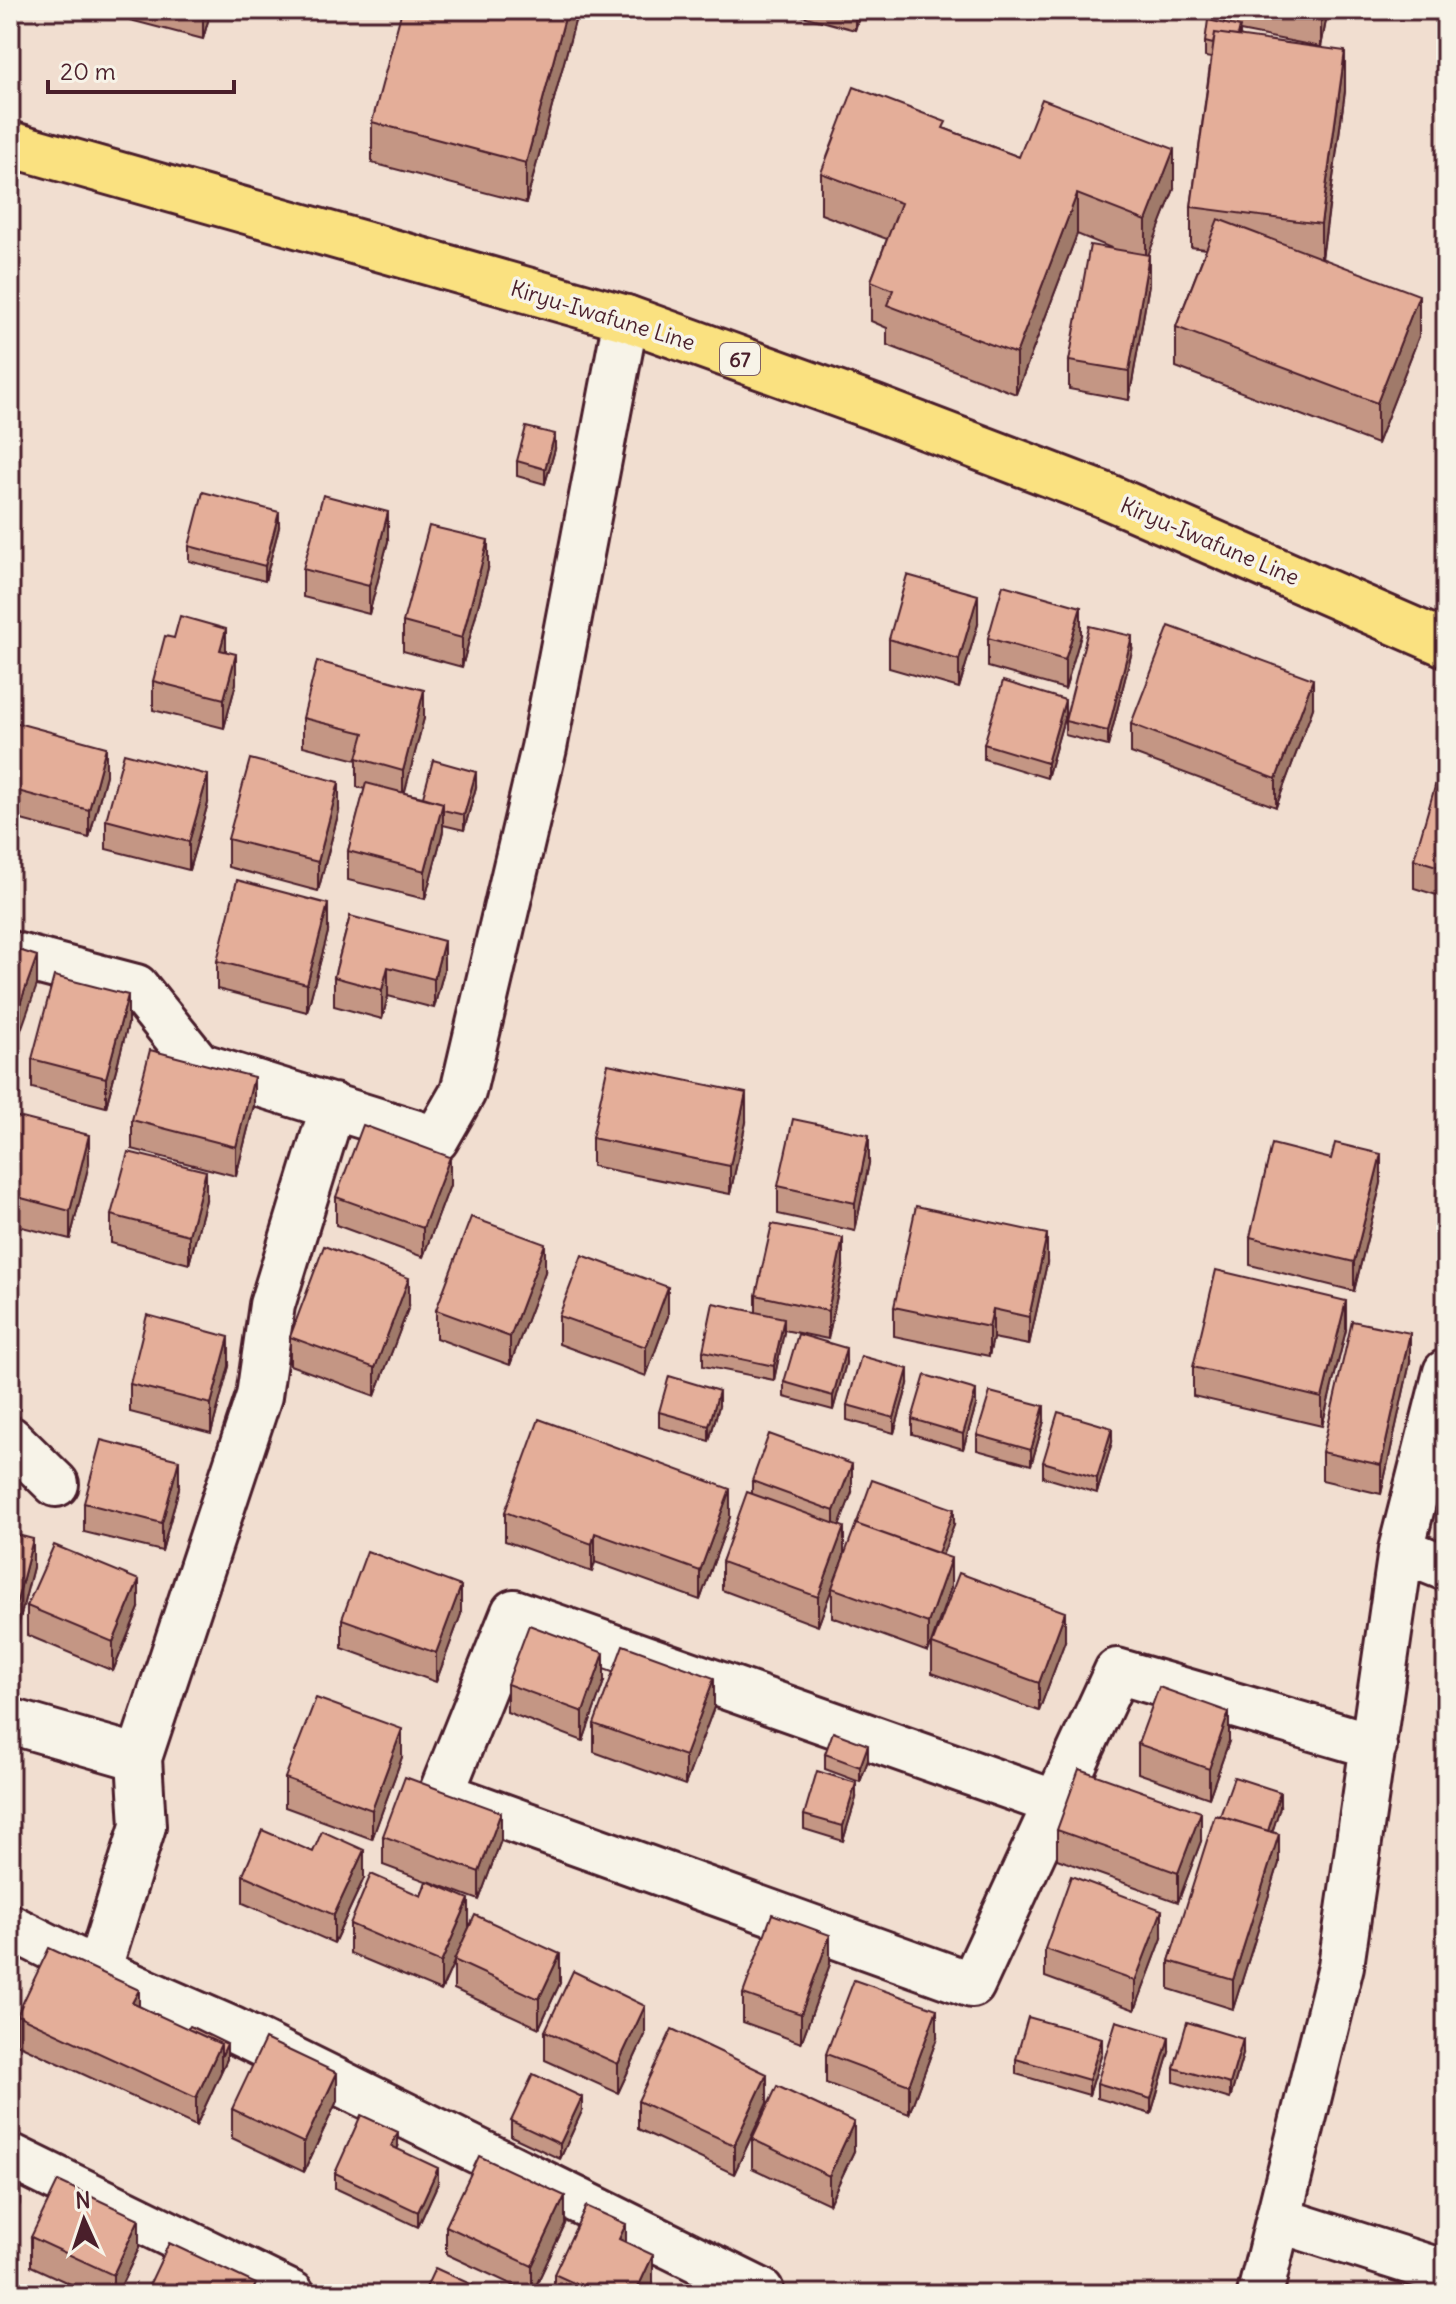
<svg xmlns="http://www.w3.org/2000/svg" width="1456" height="2304" font-family="Delius,sans-serif">
<style>
.lines{fill:none;stroke-linecap:round;stroke-linejoin:round}
.minor-casing{stroke:#4a1f2b;stroke-width:50}
.major-casing{stroke:#4a1f2b;stroke-width:50}
.minor{stroke:#f7f3e8;stroke-width:44}
.major{stroke:#fae180;stroke-width:44}
.wall{fill:#c49684;stroke:#4a1f2b;stroke-width:2}
.shaded-wall{fill:#a07a6b;stroke:#4a1f2b;stroke-width:2}
.building{fill:#e4ae99;stroke:#4a1f2b;stroke-width:2}
.labels{text-anchor:middle;dominant-baseline:central;stroke-width:7;stroke-linejoin:round;paint-order:stroke}
.shield{fill:#f7f3e8;stroke:#7e5f64;stroke-width:2}
.shield-label{font-size:20px;font-weight:bold;fill:#4a1f2b}
.street-label{font-size:22px;fill:#4a1f2b;stroke:#f7f3e8}
</style>
<rect width="100%" height="100%" fill="#f1ded0"/>
<filter id="ink" filterUnits="userSpaceOnUse"><feTurbulence type="fractalNoise" baseFrequency=".0125" numOctaves="2"/><feDisplacementMap in="SourceGraphic" scale="16" xChannelSelector="R" yChannelSelector="G"/><feConvolveMatrix kernelMatrix="1 2 1 2 8 2 1 2 1" color-interpolation-filters="sRGB"/></filter>
<g filter="url(#ink)">
<g class="lines">
<defs>
<path id="minor" d="M10 954 136 987 199 1065 436 1139 463 1092 544 748 626 318
M10 1439 56 1484
M1401 1550 1446 1568
M10 1721 139 1758
M1056 1803 514 1612 441 1794 972 1985 1117 1671 1374 1746
M10 1927 98 1971 233 2030 761 2291 758 2294
M98 1971 143 1826 139 1758 259 1396 272 1305 333 1106
M10 2156 292 2294
M1279 2220 1446 2273
M1260 2294 1341 1966 1401 1550 1446 1372"/>
<path id="major" d="M10 144 626 318 873 407 1104 495 1446 644"/>
</defs>
<use href="#minor" class="minor-casing"/>
<use href="#major" class="major-casing"/>
<use href="#minor" class="minor"/>
<use href="#major" class="major"/>
</g>
<path class="wall" d="M130 10H211L203 39 130 20Z
M578 10 526 203 372 163V122Z
M780 10H861L855 30Z
M1224 10H1328L1321 47 1240 31V36L1345 91 1322 259 1419 336 1377 444 1176 367V327L1206 249 1191 247V207L1211 58 1205 57V42L1224 23Z
M946 129 1019 157 1174 189 1148 255 1149 284 1129 400 1069 389V361L1114 249 1077 234 1016 394 887 345V328L871 321V281L887 239 821 214V173Z
M555 449 545 484 517 476V461Z
M279 527 265 581 189 561V546Z
M388 541 369 614 303 597V569Z
M488 569 462 667 403 651V622Z
M978 624 959 688 889 668V639Z
M1081 635 1065 689 988 667V638Z
M226 651 236 683 224 728 153 710V681Z
M1132 651 1108 746 1065 735V721Z
M1313 708 1276 807 1131 753V724Z
M1065 715 1047 778 984 759V744Z
M303 718H424L404 793 423 797 476 787 464 830 443 825V831L425 899 348 880V851L365 789 357 787V760L303 746Z
M10 721 106 775 89 838 10 817Z
M1446 779V898L1414 888V859Z
M208 803 189 870 106 849V820Z
M339 811 318 891 228 867V839Z
M350 916 444 970 434 1008 388 996 382 1019 334 1006V977Z
M328 932 307 1012 217 989V961Z
M128 1024 106 1107 32 1088V1059Z
M254 1105 236 1176 132 1149V1120Z
M10 1115 89 1164 70 1239 10 1224Z
M746 1122 730 1194 592 1166V1138Z
M869 1163 855 1231 778 1214V1186Z
M1381 1183 1354 1291 1250 1265V1237Z
M450 1185 423 1257 336 1225V1197Z
M206 1200 189 1264 111 1243V1215Z
M1047 1263 1029 1345 993 1338 989 1356 894 1336V1307Z
M843 1267 828 1339 784 1330 774 1380 703 1366V1351L756 1312V1295Z
M545 1272 510 1365 436 1338V1310Z
M409 1306 375 1396 290 1365V1337Z
M559 1316H668L646 1376 559 1344Z
M1346 1330 1322 1426 1193 1396V1367Z
M1410 1362 1381 1494 1322 1480V1452Z
M846 1363 833 1410 784 1397V1382Z
M229 1366 211 1433 130 1412V1384Z
M908 1384 894 1433 847 1420V1405Z
M976 1405 963 1449 912 1434V1419Z
M719 1406 709 1441 659 1427V1412Z
M1044 1421 1031 1465 977 1450V1435Z
M1112 1442 1097 1493 1043 1477V1462Z
M752 1481 852 1492 839 1526 844 1556 954 1524 942 1555 951 1587 928 1652 832 1617V1588L818 1626 722 1590V1562L752 1494Z
M179 1488 162 1551 84 1532V1503Z
M505 1512 730 1517 700 1600 595 1562 592 1572 505 1541Z
M10 1533 33 1567 14 1642 10 1641Z
M27 1606 139 1608 113 1671 27 1635Z
M461 1614 436 1682 342 1648V1619Z
M1065 1641 1039 1711 932 1673V1644Z
M604 1681 583 1741 507 1712V1684Z
M714 1707 685 1785 594 1752V1724Z
M1229 1741 1209 1798 1138 1773V1744Z
M825 1754 868 1760 860 1782 825 1769Z
M402 1757 372 1839 285 1807V1778Z
M856 1798 843 1841 804 1829V1815Z
M1280 1807 1272 1832 1279 1863 1233 2009 1169 1989V1961L1220 1816Z
M1057 1830 1201 1841 1178 1902 1057 1859Z
M383 1836 501 1840 479 1900 431 1882 469 1928 459 1950 560 1983 539 2028 454 1989V1961L441 1991 350 1953V1924L421 1896 426 1881 383 1865Z
M243 1875 364 1878 334 1943 243 1903Z
M1162 1938 1135 2010 1045 1977V1949Z
M830 1964 801 2043 743 2022V1994Z
M139 2006 227 2059 196 2126 17 2044V2015Z
M545 2031 645 2035 618 2093 545 2060Z
M937 2038 909 2114 826 2083V2054Z
M1169 2052 1151 2114 1097 2098V2083Z
M1102 2053 1089 2095 1016 2074V2059Z
M1243 2054 1230 2099 1174 2082V2068Z
M337 2101 304 2172 232 2138V2109Z
M638 2101 767 2103 734 2174 638 2129Z
M582 2111 560 2159 511 2136V2121Z
M752 2139 854 2151 829 2204 752 2168Z
M398 2147 397 2149 438 2183 418 2227 335 2188V2173Z
M565 2224 532 2294 446 2254V2226Z
M31 2237 139 2248 117 2294H92L31 2266Z
M626 2243 653 2284 648 2294H554V2274Z"/>
<path class="shaded-wall" d="M203 10H211L203 39Z
M567 10H578L526 203V163Z
M855 10H861L855 30Z
M1322 10H1328L1321 47V18Z
M1345 51V91L1321 264V224Z
M1174 149V189L1146 261V221Z
M1077 194V234L1016 394V354Z
M1149 255V284L1129 400V371Z
M1419 295V336L1377 444V403Z
M555 434V449L545 484V469Z
M279 512V527L265 581V566Z
M388 512V541L369 614V586Z
M488 540V569L462 667V638Z
M978 595V624L959 688V660Z
M1081 607V635L1065 689V660Z
M226 629V657L220 650Z
M1132 636V651L1108 746V731Z
M236 654V683L224 728V699Z
M1313 679V708L1276 807V779Z
M424 690V718L403 799V771Z
M1065 700V715L1047 778V763Z
M106 747V775L89 838V810Z
M476 772V787L464 830V815Z
M208 775V803L189 870V842Z
M339 782V811L318 891V862Z
M443 803V831L425 899V871Z
M328 904V932L307 1012V984Z
M444 941V970L434 1008V979Z
M37 956V985L10 1061V1032Z
M388 967V996L382 1019V990Z
M128 995V1024L106 1107V1078Z
M254 1077V1105L236 1176V1147Z
M746 1093V1122L730 1194V1166Z
M89 1135V1164L70 1239V1211Z
M869 1135V1163L855 1231V1203Z
M1381 1154V1183L1354 1291V1262Z
M450 1157V1185L423 1257V1228Z
M206 1171V1200L189 1264V1235Z
M1047 1234V1263L1029 1345V1317Z
M843 1238V1267L828 1339V1311Z
M545 1244V1272L510 1365V1337Z
M409 1278V1306L375 1396V1368Z
M668 1287V1316L646 1376V1347Z
M1346 1301V1330L1322 1426V1398Z
M993 1309V1338L989 1356V1327Z
M784 1318V1333L774 1380V1366Z
M1410 1333V1362L1381 1494V1465Z
M229 1337V1366L211 1433V1404Z
M846 1348V1363L833 1410V1396Z
M908 1369V1384L894 1433V1418Z
M976 1390V1405L963 1449V1434Z
M719 1391V1406L709 1441V1426Z
M1044 1406V1421L1031 1465V1450Z
M1112 1428V1442L1097 1493V1478Z
M179 1460V1488L162 1551V1523Z
M852 1464V1492L834 1540V1511Z
M730 1489V1517L700 1600V1571Z
M954 1509V1524L937 1570V1555Z
M844 1527V1556L818 1626V1597Z
M595 1533V1562L592 1572V1544Z
M33 1539V1567L14 1642V1613Z
M951 1558V1587L928 1652V1623Z
M139 1580V1608L113 1671V1642Z
M461 1586V1614L436 1682V1653Z
M1065 1612V1641L1039 1711V1683Z
M604 1653V1681L583 1741V1712Z
M714 1678V1707L685 1785V1756Z
M1229 1712V1741L1209 1798V1769Z
M402 1729V1757L372 1839V1810Z
M868 1745V1760L860 1782V1767Z
M856 1783V1798L843 1841V1826Z
M1280 1792V1807L1267 1849V1834Z
M501 1812V1840L479 1900V1872Z
M1201 1812V1841L1178 1902V1873Z
M1279 1834V1863L1233 2009V1980Z
M364 1850V1878L334 1943V1915Z
M469 1899V1928L441 1991V1963Z
M1162 1910V1938L1135 2010V1981Z
M830 1935V1964L801 2043V2014Z
M560 1954V1983L539 2028V1999Z
M139 1990V2019L132 2003Z
M645 2006V2035L618 2093V2064Z
M937 2009V2038L909 2114V2085Z
M1169 2037V2052L1151 2114V2099Z
M1102 2038V2053L1089 2095V2080Z
M1243 2039V2054L1230 2099V2084Z
M221 2044V2072L196 2126V2098Z
M227 2044V2059L221 2072V2057Z
M337 2073V2101L304 2172V2143Z
M767 2074V2103L734 2174V2145Z
M582 2097V2111L560 2159V2144Z
M854 2122V2151L829 2204V2176Z
M398 2132V2147L391 2161V2146Z
M438 2168V2183L418 2227V2212Z
M20 2175V2204L10 2226V2197Z
M565 2196V2224L532 2294V2266Z
M139 2219V2248L117 2294H113V2275Z
M626 2224V2253L619 2239Z
M653 2255V2284L648 2294H635Z"/>
<path class="building" d="M402 10H567L526 163 372 122Z
M1279 10H1322L1321 18Z
M1208 20 1240 27 1238 36 1215 33 1213 44 1205 42Z
M1215 33 1345 51 1321 224 1191 207Z
M854 87 946 122 943 128 1019 157 1042 99 1174 149 1146 221 1077 194 1016 354 887 305 893 290 871 281 901 203 821 173Z
M1218 219 1419 295 1377 403 1176 327Z
M1090 245 1149 255 1129 371 1069 361Z
M526 427 555 434 545 469 517 461Z
M203 492 279 512 265 566 189 546Z
M323 495 388 512 369 586 303 569Z
M429 526 488 540 462 638 403 622Z
M907 575 978 595 959 660 889 639Z
M1003 585 1081 607 1065 660 988 638Z
M180 616 226 629 220 650 236 654 224 699 153 681 165 636 174 638Z
M1089 626 1132 636 1108 731 1065 721Z
M1169 626 1313 679 1276 779 1131 724Z
M317 661 424 690 403 771 357 758 364 733 303 718Z
M1003 681 1065 700 1047 763 984 744Z
M10 721 106 747 89 810 10 789Z
M124 753 208 775 189 842 106 820Z
M250 759 339 782 318 862 228 839Z
M433 760 476 772 464 815 443 810V803L423 797Z
M1438 776 1446 779V869L1414 859Z
M366 783 443 803 425 871 348 851Z
M237 880 328 904 307 984 217 961Z
M350 916 444 941 434 979 388 967 382 990 334 977Z
M10 947 37 956 10 1032Z
M54 976 128 995 106 1078 32 1059Z
M150 1050 254 1077 236 1147 132 1120Z
M608 1064 746 1093 730 1166 592 1138Z
M10 1115 89 1135 70 1211 10 1195Z
M793 1119 869 1135 855 1203 778 1186Z
M363 1125 450 1157 423 1228 336 1197Z
M1335 1143 1381 1154 1354 1262 1250 1237 1272 1144 1331 1159Z
M128 1152 206 1171 189 1235 111 1215Z
M916 1206 1047 1234 1029 1317 993 1309 989 1327 894 1307Z
M471 1217 545 1244 510 1337 436 1310Z
M772 1224 843 1238 828 1311 756 1295Z
M324 1246 409 1278 375 1368 290 1337Z
M582 1255 668 1287 646 1347 559 1316Z
M1216 1270 1346 1301 1322 1398 1193 1367Z
M713 1303 784 1318 774 1366 703 1351Z
M147 1315 229 1337 211 1404 130 1384Z
M1352 1321 1410 1333 1381 1465 1322 1452Z
M798 1334 846 1348 833 1396 784 1382Z
M861 1356 908 1369 894 1418 847 1405Z
M925 1375 976 1390 963 1434 912 1419Z
M669 1376 719 1391 709 1426 659 1412Z
M990 1392 1044 1406 1031 1450 977 1435Z
M1058 1412 1112 1428 1097 1478 1043 1462Z
M539 1419 730 1489 700 1571 595 1533 592 1544 505 1512Z
M769 1434 852 1464 834 1511 752 1481Z
M101 1440 179 1460 162 1523 84 1503Z
M872 1480 954 1509 938 1553 856 1524V1525Z
M747 1492 844 1527 818 1597 722 1562Z
M856 1524 951 1558 928 1623 832 1588Z
M10 1533 33 1539 14 1613 10 1612Z
M54 1545 139 1580 113 1642 27 1606Z
M367 1551 461 1586 436 1653 342 1619Z
M959 1573 1065 1612 1039 1683 932 1644Z
M529 1625 604 1653 583 1712 507 1684Z
M623 1645 714 1678 685 1756 594 1724Z
M1159 1687 1229 1712 1209 1769 1138 1744Z
M316 1698 402 1729 372 1810 285 1778Z
M833 1732 868 1745 860 1767 825 1754Z
M1079 1769 1201 1812 1178 1873 1057 1830Z
M817 1771 856 1783 843 1826 804 1815Z
M405 1777 501 1812 479 1872 383 1836Z
M1234 1777 1280 1792 1268 1831 1220 1816Z
M1215 1815 1279 1834 1233 1980 1169 1961Z
M262 1830 313 1852 322 1831 364 1850 334 1915 243 1875Z
M371 1874 421 1896 427 1881 469 1899 441 1963 350 1924Z
M1071 1876 1162 1910 1135 1981 1045 1949Z
M772 1914 830 1935 801 2014 743 1994Z
M475 1915 560 1954 539 1999 454 1960Z
M49 1948 139 1990 132 2003 221 2044 196 2098 17 2015Z
M573 1971 645 2006 618 2064 545 2031Z
M854 1980 937 2009 909 2085 826 2054Z
M1028 2017 1102 2038 1089 2080 1016 2059Z
M1116 2021 1169 2037 1151 2099 1097 2083Z
M1187 2022 1243 2039 1230 2084 1174 2068Z
M190 2026 227 2044 221 2057V2044L188 2029Z
M672 2029 767 2074 734 2145 638 2101Z
M265 2039 337 2073 304 2143 232 2109Z
M533 2074 582 2097 560 2144 511 2121Z
M777 2086 854 2122 829 2176 752 2139Z
M361 2115 398 2132 391 2146 438 2168 418 2212 335 2173Z
M479 2156 565 2196 532 2266 446 2226Z
M10 2171 20 2175 10 2197Z
M58 2181 139 2219 113 2275 31 2237Z
M586 2206 626 2224 619 2239 653 2255 635 2294H598L554 2274Z
M169 2243 256 2284 251 2294H145Z
M435 2268 492 2294H423Z"/>
</g>
<g class="labels">
<rect class="shield" x="720" y="343" width="40" height="32" rx="6"/>
<g class="shield-label">
<text x="740" y="359">67</text>
</g>
<g class="street-label">
<text transform="translate(603 315) rotate(17)">Kiryu-Iwafune Line</text>
<text transform="translate(1210 541) rotate(23)">Kiryu-Iwafune Line</text>
</g>
</g>
<rect width="1456" height="2304" fill="none" stroke="#f7f3e8" stroke-width="40"/>
<rect x="20" y="20" width="1416" height="2264" fill="none" stroke="#4a1f2b" stroke-width="3" filter="url(#ink)"/>
<g transform="translate(84 2220) rotate(357)" stroke="#f7f3e8" stroke-width="6" paint-order="stroke">
<path d="M0-6L14 30L0 20L-14 30Z" fill="#4a1f2b"/>
<text y="-12" font-size="22" font-weight="bold" text-anchor="middle" fill="#4a1f2b">N</text>
</g>
<path d="M48 80v12h186v-12" fill="none" stroke="#4a1f2b" stroke-width="4"/>
<text x="60" y="80" font-size="24" fill="#4a1f2b" stroke="#f7f3e8" stroke-width="6" paint-order="stroke">20 m</text>
</svg>
